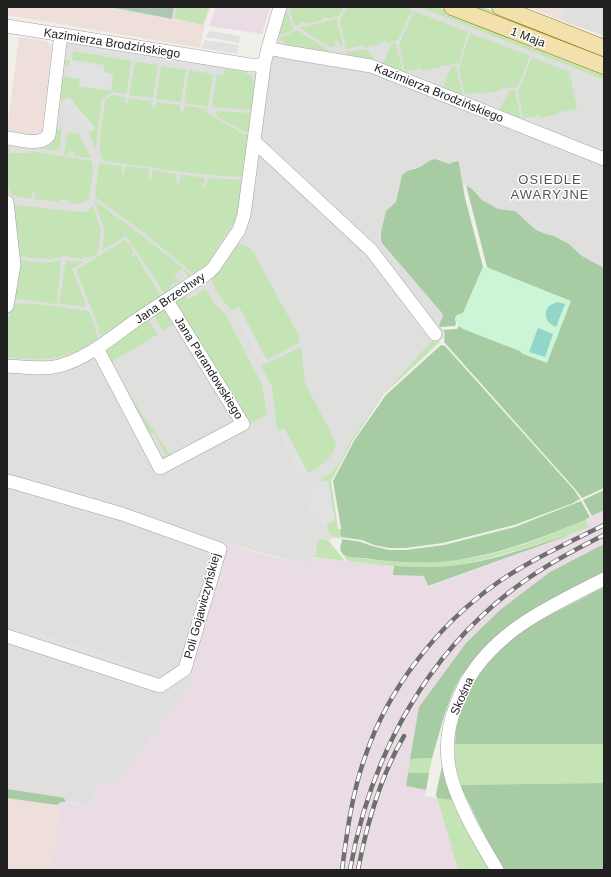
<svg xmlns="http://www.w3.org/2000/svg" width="611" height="877" font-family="Helvetica,sans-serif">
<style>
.residential{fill:#dfdfde}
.commercial{fill:#efdfdb}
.industrial{fill:#e9dce4}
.grass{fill:#c4e4b6}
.forest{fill:#a7cba3}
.cemetery{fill:#adc7b6}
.park{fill:#ccf4d7}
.pitch{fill:#91d6c8}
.parking{fill:#e1e1e1}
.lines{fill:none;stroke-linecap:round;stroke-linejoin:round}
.minor-casing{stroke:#a2a2a2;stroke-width:14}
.major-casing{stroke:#8d7c12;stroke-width:17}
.minor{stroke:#fff;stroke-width:13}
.major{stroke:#f2e1ad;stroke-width:16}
.rail-casing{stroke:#6f6f6f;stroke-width:4.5}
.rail{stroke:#fff;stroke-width:3;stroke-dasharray:9;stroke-linecap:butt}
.labels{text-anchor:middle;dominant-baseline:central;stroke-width:3;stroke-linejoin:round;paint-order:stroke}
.street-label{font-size:12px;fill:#212121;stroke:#fff}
.neighbourhood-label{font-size:13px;letter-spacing:1px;fill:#545454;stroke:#fff}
</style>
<rect width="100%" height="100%" fill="#f0efe9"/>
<path class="residential" d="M283 7H419L604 80V268L582 256 569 244 554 236 546 234 536 230 515 211 498 209 482 200 470 187 468 185H463L459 163 456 162 451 164 446 163 414 168 402 175 396 202 386 211 380 236 442 313 443 316 439 325 444 331 445 336 384 394 353 440 331 481 338 529H341L340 536 342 539 333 538 328 540 326 539 317 543 315 557H311L309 565 224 543 187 675 197 677 116 783H100L89 805 66 802 64 798 60 797 7 789V130L36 134 42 130 54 38 267 72Z
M565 7H604V36L560 20Z"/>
<path class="commercial" d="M7 7H110L171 19 174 7H211L204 26 200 48 7 15Z
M529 7H565L560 20Z
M19 37 47 41 50 44 52 48 42 130 38 134 7 130Z
M7 794 61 802 51 870H7Z"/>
<path class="industrial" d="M216 7H270L262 34 209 26Z
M604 510V544L550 572 501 609 466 643 419 707 406 786 426 790 425 796 437 798 458 870H51L61 802 89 805 100 783H116L196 678 186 675 224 543 255 552 308 565 311 557 394 566 393 575 424 576 428 587 573 534 588 527 585 520Z"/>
<path class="grass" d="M176 7H209L203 25 174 18Z
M287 7H344L339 16 328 19 325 17H324L323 20 305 24 303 22H301L300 25 295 26 294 25 290 10Z
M347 7H403L412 10 398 40 387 43 385 40 380 44 364 48 362 45 346 49 340 20Z
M419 7H437L604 72V80Z
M467 7H483L604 54V60Z
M285 10 288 12 292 26 295 29 279 36Z
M414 11 468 32 459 63 445 66 444 64 440 67 422 71 421 68 405 72 399 44Z
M337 19 343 45 340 46 338 41 334 42 335 46H331V48L299 28Z
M297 30 328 50 330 52 289 45 284 43 279 38Z
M470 33 530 56 518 87 505 89 503 87 499 91 482 94 480 92 465 95 459 69Z
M396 43 403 72 383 64 391 44Z
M367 49 376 62 347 55V52C353 50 360 51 367 49Z
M73 51 132 61 126 94 112 92 102 99 96 149 89 133 95 128 68 97 63 102 58 94 60 80 66 76 80 79 79 86 113 74 104 72 71 60 70 67 67 66 64 59 72 60Z
M532 57 569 72 577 107 576 109 564 112 562 110 558 114 541 118 539 115 523 119 518 92Z
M135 62 158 65 153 98 129 95Z
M161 66 186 70 181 102 156 99Z
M456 66 463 96 443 88 451 67Z
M225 69C231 70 240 71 246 73 260 78 253 100 251 110L212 107 217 74 223 75Z
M189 70 213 74 208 107 184 103Z
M515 90 521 119 499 110 509 91Z
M112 95 126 97 125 103H128L129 98 151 101 152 107 155 108 157 102 180 105V111L183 112 185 106 207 109V114L211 115 243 134 248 135 242 177C196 175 150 167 104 161 95 153 104 112 105 100Z
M216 111 251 113 248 132H244L218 117 215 114Z
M62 128 59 151 30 147 31 143 51 146 54 131Z
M68 132 79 134 91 158 74 156 75 152 69 151 67 155 64 154Z
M9 146 10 153H30V151L92 161 93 171 89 199 80 204 69 203V200L59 199V202L34 199 35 191 33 190 31 199 12 195C5 187 7 158 7 147Z
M99 163 122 166 121 174 124 175 125 166 149 169V179H151L153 170 177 174 176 183H179L181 174 204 178H205L203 186 206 187 208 178 242 180 238 210 235 221 206 266 195 275 144 233 95 197Z
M94 200 144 237 193 276 189 278 182 269 174 275 181 284 176 282 171 285V291L166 293H164L126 236 102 250 105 232Z
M13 205 82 212H86L93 205 102 232 100 233 98 253 91 257H83L82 259 68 257 67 255H64L63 257 46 260V258H26V256L17 257Z
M125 240C129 242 133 248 133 253L131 255 132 257 136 255 160 295V297L102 335 100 334 97 323 76 270Z
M241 244 250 248 254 253 299 336 300 342 267 360 239 307 232 311C224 301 211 289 211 275L235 246Z
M18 260 46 263 61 260 57 303 55 304 14 298Z
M66 260 84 262 72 269 86 305 85 307 60 304 59 303Z
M206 289 213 302 226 315 262 385 267 415 247 425 176 306 177 300 187 297 189 299Z
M12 303 27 304 28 303 43 305V306L47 305 88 311 92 318 98 338C69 360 43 362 7 357V325Z
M164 308 174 324 162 331 153 314Z
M147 318 158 334 110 363 138 408 171 456 192 443 190 449 166 462 161 461 159 459 166 455 154 433 147 436C138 420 103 363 106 348L124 334Z
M435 337 440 342 385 393Z
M301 347 305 380 304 381 336 443C334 458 320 467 308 473L284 429 278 432 277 429 272 387 261 366Z
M384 394 353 440 331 481 338 529H341L340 536 341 537 332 536 328 532 327 523 335 521 328 481 321 482V480L331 473 337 467 353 437Z
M585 520 589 527C569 536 549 541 528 547 507 553 485 560 464 564 426 570 386 566 348 561L343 555C357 559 372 559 386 561 410 563 433 563 456 560 501 555 544 538 585 520Z
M320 539 328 540 345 561 315 557 317 543Z
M455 744H604V783L460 785 455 762Z
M432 758 429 773H408L410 759Z
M437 798 453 800 490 870H458Z"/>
<path class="forest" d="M435 159 449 164 457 161 459 163 465 198 483 267 463 313 457 315 455 318 456 324 455 326 440 327 439 325 443 316 442 313 382 243 381 240V232L386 211 396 202 402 175C409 169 413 170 420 167 426 164 427 161 435 159Z
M466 185 472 189 482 200 498 209 515 211 536 230 546 234 554 236 569 244 582 256 604 268V488L582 498 576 490 444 342 445 333 443 330 457 329 459 326 520 351 523 354 489 268 487 267Z
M441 345 445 346 575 491 580 499 571 504 514 525 443 543 405 548H390L374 545 362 540 341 537 340 534 341 528 333 481 354 441 386 395Z
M604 490V510L592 516 583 500Z
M581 501 590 517 585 520C544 537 501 554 457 560 428 564 399 563 371 559 365 558 345 558 342 553 338 548 342 544 342 539L361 542 372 546 389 550H406L444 545 515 527Z
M573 534 428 586 424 576 393 575 394 566C417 567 440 568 464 564 501 558 537 544 573 534Z
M604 544V573L527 614 496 636 461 676 453 692 445 713 432 758 410 759 419 707 466 643 501 609 550 572Z
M604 587V744H455L456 729 461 710 474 682 493 655 505 642 531 625Z
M444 757 453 800 437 798 436 794Z
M408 773H429L426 790 406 786Z
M604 783V870H505L489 844 460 785Z
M7 789 60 797 64 798 66 802H61L57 805 7 798Z"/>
<path class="cemetery" d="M110 7H174L172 19Z"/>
<path class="park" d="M483 267 489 268 571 301 547 363 523 354 520 351 463 329C458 325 453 322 457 315L463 313Z"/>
<path class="pitch" d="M557 302 565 304 556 327C547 323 542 315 549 306Z
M538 328 553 334 545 357 529 352Z"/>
<path class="parking" d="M209 31 240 36 239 43 206 37Z
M75 40 218 64 215 65 213 71 210 70V64L209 63 207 70 167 63 168 58 167 56 165 57 164 63 160 62 161 57 159 55H156L155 61 145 60 146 53 144 52 143 53 141 59 132 57H129L130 51 129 50H128L127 56 115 54V49L114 47H111L109 54 78 48V43Z
M205 40 239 45 237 54 201 48Z
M65 48 73 49 72 60 104 65V72L113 74 111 91 79 86 80 79 68 77 70 60 64 59Z
M69 97 95 128 89 133 63 102Z
M239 307 266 360 260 363 232 311Z
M284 428 308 473 301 477 278 432Z
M328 480 335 521 327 523 318 520 317 515 309 517 305 491 313 489 312 484Z
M27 629 145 666 142 673 25 636Z"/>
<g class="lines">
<defs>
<path id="minor" d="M7 26 250 65H264
M268 48 287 52 371 66 604 159
M7 138C20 139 40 147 49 135L61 34
M255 142 372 251 435 334
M7 202 14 265 7 306
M97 348 160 468 243 424 167 301
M7 366C24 367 42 370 59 366 88 358 111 338 135 321 160 304 185 288 209 272L214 267 239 230 244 215 264 65 268 48 280 7
M7 481 12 482 122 514 220 549 185 669 160 686 7 636
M497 870C480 841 462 812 452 780 444 753 446 729 457 703 460 696 463 688 467 681 497 629 553 605 604 579"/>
<path id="major" d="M452 7 604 66
M500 7 604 48"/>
</defs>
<use href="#minor" class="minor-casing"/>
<use href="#major" class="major-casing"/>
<use href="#minor" class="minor"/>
<use href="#major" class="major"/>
<defs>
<path id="rail" d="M342 870C347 832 352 793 365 757 388 688 438 625 497 583 530 560 568 543 604 525
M350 870C370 756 428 650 523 582 549 563 576 549 604 535
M358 870C367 823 380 777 404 736"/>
</defs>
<use href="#rail" class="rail-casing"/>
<use href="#rail" class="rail"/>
</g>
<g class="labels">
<g class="street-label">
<text transform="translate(528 37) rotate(21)">1 Maja</text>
<text transform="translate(112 43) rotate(9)">Kazimierza Brodzińskiego</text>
<text transform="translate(439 93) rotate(22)">Kazimierza Brodzińskiego</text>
<text transform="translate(170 298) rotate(-34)">Jana Brzechwy</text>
<text transform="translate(209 368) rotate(58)">Jana Parandowskiego</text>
<text transform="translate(202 606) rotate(-75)">Poli Gojawiczyńskiej</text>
<text transform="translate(462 696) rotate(-66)">Skośna</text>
</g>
<g class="neighbourhood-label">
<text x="550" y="179">OSIEDLE<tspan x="550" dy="15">AWARYJNE</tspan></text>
</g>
</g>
<rect width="611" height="877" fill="none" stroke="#212121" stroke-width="16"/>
</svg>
